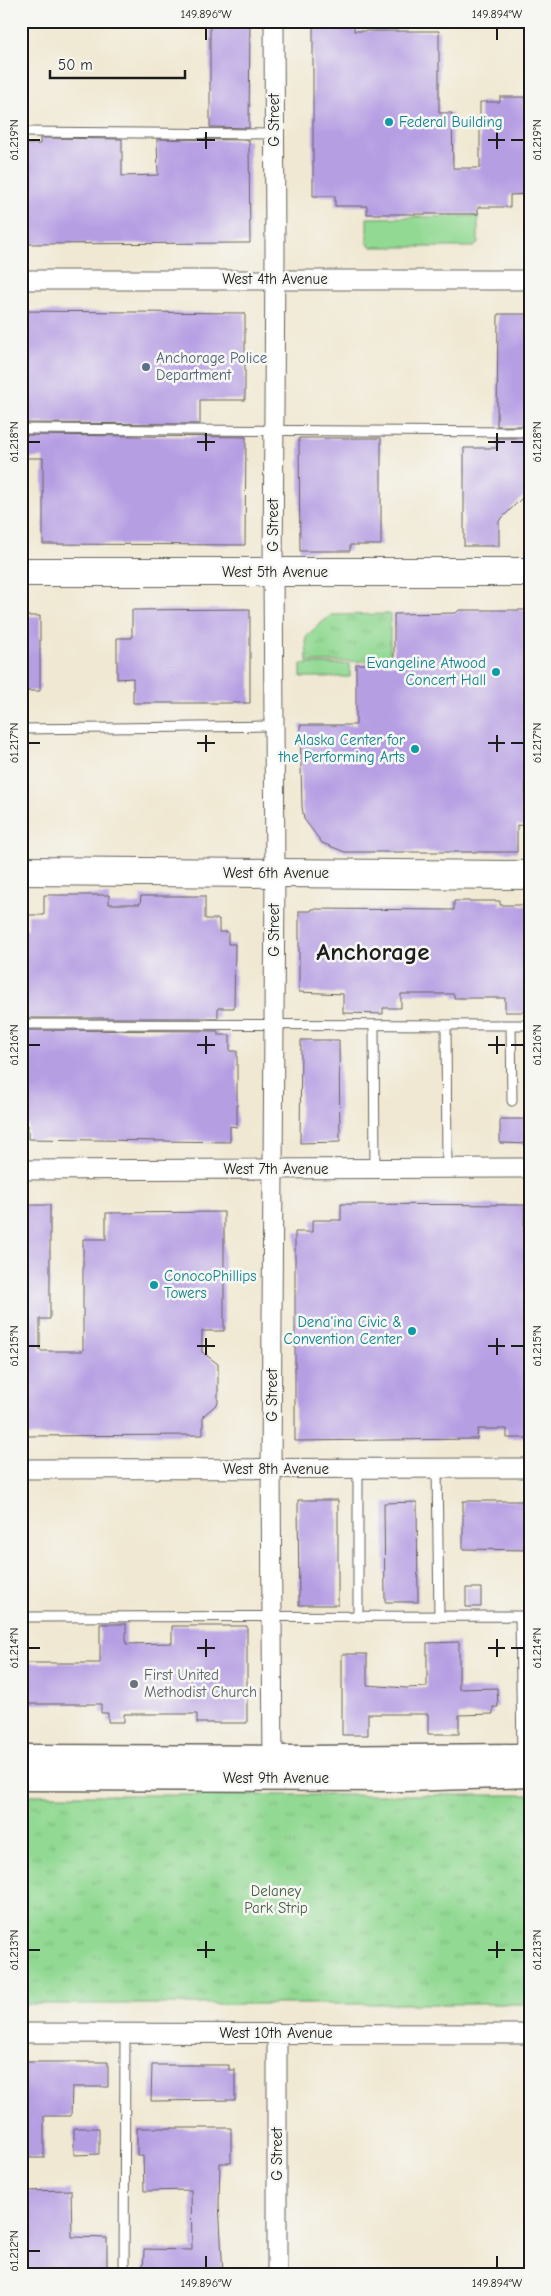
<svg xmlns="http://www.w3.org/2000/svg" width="551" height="2296" font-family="'Comic Neue',sans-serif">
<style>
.park{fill:url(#park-tufts);stroke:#577a58}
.garden{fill:#92d993;stroke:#577a58}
.building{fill:#b69ee3}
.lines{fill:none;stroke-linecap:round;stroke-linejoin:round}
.lane-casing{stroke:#66635c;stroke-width:11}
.street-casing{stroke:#66635c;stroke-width:21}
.secondary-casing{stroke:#66635c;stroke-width:29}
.primary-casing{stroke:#66635c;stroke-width:30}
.lane{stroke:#fff;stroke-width:9}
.street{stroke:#fff;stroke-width:19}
.secondary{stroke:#fff;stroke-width:26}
.primary{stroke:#fff;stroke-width:28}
.ticks{fill:none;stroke:#1c1c1c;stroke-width:2}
.culture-dot{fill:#0f9aa8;stroke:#f6f6f2;stroke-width:2}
.service-dot{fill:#5c6f8a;stroke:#f6f6f2;stroke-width:2}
.worship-dot{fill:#6b7280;stroke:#f6f6f2;stroke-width:2}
.labels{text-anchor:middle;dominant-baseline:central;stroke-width:5;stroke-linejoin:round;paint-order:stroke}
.street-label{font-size:15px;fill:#1c1c1c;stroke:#f6f6f2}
.culture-label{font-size:15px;fill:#0d838f;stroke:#f6f6f2;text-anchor:end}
.service-label{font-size:15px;fill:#4e5e75;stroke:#f6f6f2;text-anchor:start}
.worship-label{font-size:15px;fill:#5b616d;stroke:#f6f6f2;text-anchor:start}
.park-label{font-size:15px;fill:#455e46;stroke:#f6f6f2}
.town-label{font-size:25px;font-weight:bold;fill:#1c1c1c;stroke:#f6f6f2}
.neatline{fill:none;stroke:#1c1c1c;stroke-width:2}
.ticks-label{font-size:12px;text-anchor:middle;fill:#1c1c1c}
</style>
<defs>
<pattern id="park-tufts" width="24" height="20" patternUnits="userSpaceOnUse" patternTransform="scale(1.25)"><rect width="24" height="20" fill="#92d993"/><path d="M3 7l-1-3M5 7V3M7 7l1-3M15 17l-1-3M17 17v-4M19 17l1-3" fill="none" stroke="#7dba7e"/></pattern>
</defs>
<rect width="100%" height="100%" fill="#f6f6f2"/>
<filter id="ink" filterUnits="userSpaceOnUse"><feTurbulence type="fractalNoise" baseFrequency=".02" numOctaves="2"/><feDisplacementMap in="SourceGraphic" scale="10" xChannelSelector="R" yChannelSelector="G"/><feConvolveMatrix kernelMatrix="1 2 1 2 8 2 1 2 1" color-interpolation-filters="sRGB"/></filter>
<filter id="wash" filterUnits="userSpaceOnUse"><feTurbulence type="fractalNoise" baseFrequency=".0096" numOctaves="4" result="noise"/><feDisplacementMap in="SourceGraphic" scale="20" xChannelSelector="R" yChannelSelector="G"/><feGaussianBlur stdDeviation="1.12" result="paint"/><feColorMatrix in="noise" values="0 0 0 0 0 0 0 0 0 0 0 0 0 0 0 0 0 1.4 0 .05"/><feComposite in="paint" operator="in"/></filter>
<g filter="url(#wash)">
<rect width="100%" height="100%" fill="#f0e8d2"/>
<path class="park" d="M390 614V661L307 662 306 636 331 615Z
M21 1795H530V2004H21Z"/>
<path class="garden" d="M478 216V243L474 247H371L367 242V218Z
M301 664H350V677H301Z"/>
<g id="blocks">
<path class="building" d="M210 21H250L249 128 210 127Z
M354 23V31H439V113H452L453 168H480V102H500V97H526V102H530V194L510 195V207H478V214H367V206H335V196H313V24Z
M40 138 122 139V176L158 175 157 139 249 140 250 243 21 244V144H40Z
M21 311 245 313V400H200V424L21 423Z
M498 314H530V426H497Z
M21 435 246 437 245 545 43 544V458H21Z
M299 438H381V545H350V551H300Z
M497 438H530V490L499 521V546H464V448H497Z
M250 609V703H133V678L117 679V638H132V610Z
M459 610H530V774H526L525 826 517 825V852H345L322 843 304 819 302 807 300 725H356V664H394V614L456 613Z
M21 616H40V691H21Z
M44 895H109V904H140L141 896H205V919H219V932H228V944H235L234 1008H218V1018H21V929H28V915H44Z
M454 901H500V905H530V1012H505V998H454V994H401V1008H383V1014L343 1013V994L299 992V911H311L312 909 454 910Z
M21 1030 218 1031V1035H230V1051H237V1127L230 1126V1142L28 1139V1125H21Z
M301 1040H339L340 1142 300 1143Z
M500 1119H530V1144L500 1143Z
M341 1204 525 1205 524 1232H530V1438H507V1429H478L477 1439 295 1441V1232H312V1220H341Z
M21 1205H50V1319H40V1351H83V1239H106V1213L224 1212V1331H202V1352L218 1364V1403L203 1416V1435L21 1436Z
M298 1500H338V1605H299Z
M463 1501H530V1550L463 1549Z
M417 1502 418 1602H385L384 1503Z
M466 1588H481V1607H466Z
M100 1624H126V1644L172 1643V1626H247V1723H197V1714H124V1722H108V1713H101V1704H23L21 1663H100Z
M459 1642V1689L497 1688 498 1707H493V1714L459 1715V1734H428V1714H368V1735H342V1654H367V1685L406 1688 427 1687V1643Z
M21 2062H108V2087H72L71 2116H44V2158H22Z
M152 2065H229V2070H235V2100L151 2101Z
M74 2128H99V2154L74 2155Z
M137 2128H231V2163H220L219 2203 223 2275H143L144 2249 192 2250 191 2190 144 2191 143 2156H137Z
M71 2190 72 2237 107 2238V2273L21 2271 23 2191Z"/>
</g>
</g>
<g filter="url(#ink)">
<use href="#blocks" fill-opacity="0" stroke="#66635c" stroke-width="1"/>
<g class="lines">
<defs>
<path id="lane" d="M21 132 274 134
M21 429 530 432
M21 729 274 726
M21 1024 530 1025
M446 1025 447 1168
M511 1025 512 1101
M374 1026 375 1169
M437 1468 439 1617
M358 1469V1617
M520 1616 522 1756
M21 1617 530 1616
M124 2275 125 2033"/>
<path id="street" d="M21 280H530
M21 1170 530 1168
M21 1469 530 1468
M273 1770 271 1469 275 872 273 572 275 251 274 21
M21 2033 530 2034
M277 2033V2275"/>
<path id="secondary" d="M21 1758 306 1759 522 1757
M21 1777 403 1778 530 1774"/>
<path id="primary" d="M21 572H530
M21 871 530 875"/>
</defs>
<use href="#lane" class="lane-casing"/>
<use href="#street" class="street-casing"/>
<use href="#secondary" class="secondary-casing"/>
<use href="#primary" class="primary-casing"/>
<use href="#lane" class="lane"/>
<use href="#street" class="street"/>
<use href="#secondary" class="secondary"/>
<use href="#primary" class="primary"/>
</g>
</g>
<path class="ticks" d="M206 28V40M497 28V40M206 132V149M497 132V149M28 140H40M197 140H215M488 140H505M511 140H524M206 433V451M497 433V451M28 442H40M197 442H215M488 442H505M511 442H524M206 735V752M497 735V752M28 743H40M197 743H215M488 743H505M511 743H524M206 1036V1054M497 1036V1054M28 1045H40M197 1045H215M488 1045H505M511 1045H524M206 1338V1355M497 1338V1355M28 1346H40M197 1346H215M488 1346H505M511 1346H524M206 1639V1657M497 1639V1657M28 1648H40M197 1648H215M488 1648H505M511 1648H524M206 1941V1958M497 1941V1958M28 1950H40M197 1950H215M488 1950H505M511 1950H524M28 2251H40M206 2256V2268M497 2256V2268"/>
<g class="culture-dot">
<circle cx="389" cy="122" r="5"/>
<circle cx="496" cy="672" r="5"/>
<circle cx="415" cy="749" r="5"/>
<circle cx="154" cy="1285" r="5"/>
<circle cx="412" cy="1331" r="5"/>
</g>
<circle class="service-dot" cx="146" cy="367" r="5"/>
<circle class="worship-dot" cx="134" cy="1684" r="5"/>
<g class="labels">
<g class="street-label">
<text transform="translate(274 120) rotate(-90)">G Street</text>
<text x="275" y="279">West 4th Avenue</text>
<text transform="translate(273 525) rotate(-90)">G Street</text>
<text x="275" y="572">West 5th Avenue</text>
<text x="276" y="873">West 6th Avenue</text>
<text transform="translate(274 930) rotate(-90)">G Street</text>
<text x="276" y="1169">West 7th Avenue</text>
<text transform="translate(272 1395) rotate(-90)">G Street</text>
<text x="276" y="1469">West 8th Avenue</text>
<text x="276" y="1778">West 9th Avenue</text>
<text x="276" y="2033">West 10th Avenue</text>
<text transform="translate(277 2154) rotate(-90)">G Street</text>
</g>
<g class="culture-label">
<text x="399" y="122" text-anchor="start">Federal Building</text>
<text x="486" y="663">Evangeline Atwood<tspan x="486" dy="17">Concert Hall</tspan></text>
<text x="405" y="740">Alaska Center for<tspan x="405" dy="17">the Performing Arts</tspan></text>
<text x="164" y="1276" text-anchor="start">ConocoPhillips<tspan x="164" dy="17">Towers</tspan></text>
<text x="402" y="1322">Dena'ina Civic &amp;<tspan x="402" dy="17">Convention Center</tspan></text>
</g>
<g class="service-label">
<text x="156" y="358">Anchorage Police<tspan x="156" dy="17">Department</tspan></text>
</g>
<g class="worship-label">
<text x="144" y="1675">First United<tspan x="144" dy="17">Methodist Church</tspan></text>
</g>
<g class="park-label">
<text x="276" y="1891">Delaney<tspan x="276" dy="17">Park Strip</tspan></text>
</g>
<g class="town-label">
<text x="373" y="951">Anchorage</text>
</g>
</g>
<rect width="551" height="2296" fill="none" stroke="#f6f6f2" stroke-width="55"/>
<path d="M50 70v8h135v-8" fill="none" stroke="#1c1c1c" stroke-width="2.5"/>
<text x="58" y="70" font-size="15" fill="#1c1c1c" stroke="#f6f6f2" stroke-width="4" paint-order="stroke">50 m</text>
<rect x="28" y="28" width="496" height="2240" class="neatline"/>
<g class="ticks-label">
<text x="206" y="18">149.896°W</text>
<text x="497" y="18">149.894°W</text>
<text transform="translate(14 140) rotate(-90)" y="4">61.219°N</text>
<text transform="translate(537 140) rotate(-90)" y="4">61.219°N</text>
<text transform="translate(14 442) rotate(-90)" y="4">61.218°N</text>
<text transform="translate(537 442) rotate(-90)" y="4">61.218°N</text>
<text transform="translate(14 743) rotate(-90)" y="4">61.217°N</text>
<text transform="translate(537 743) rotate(-90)" y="4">61.217°N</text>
<text transform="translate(14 1045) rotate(-90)" y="4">61.216°N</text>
<text transform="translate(537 1045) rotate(-90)" y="4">61.216°N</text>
<text transform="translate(14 1346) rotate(-90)" y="4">61.215°N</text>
<text transform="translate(537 1346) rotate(-90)" y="4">61.215°N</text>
<text transform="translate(14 1648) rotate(-90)" y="4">61.214°N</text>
<text transform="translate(537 1648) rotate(-90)" y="4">61.214°N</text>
<text transform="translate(14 1950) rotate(-90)" y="4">61.213°N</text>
<text transform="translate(537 1950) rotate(-90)" y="4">61.213°N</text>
<text transform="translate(14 2251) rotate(-90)" y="4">61.212°N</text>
<text x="206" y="2287">149.896°W</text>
<text x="497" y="2287">149.894°W</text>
</g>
</svg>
